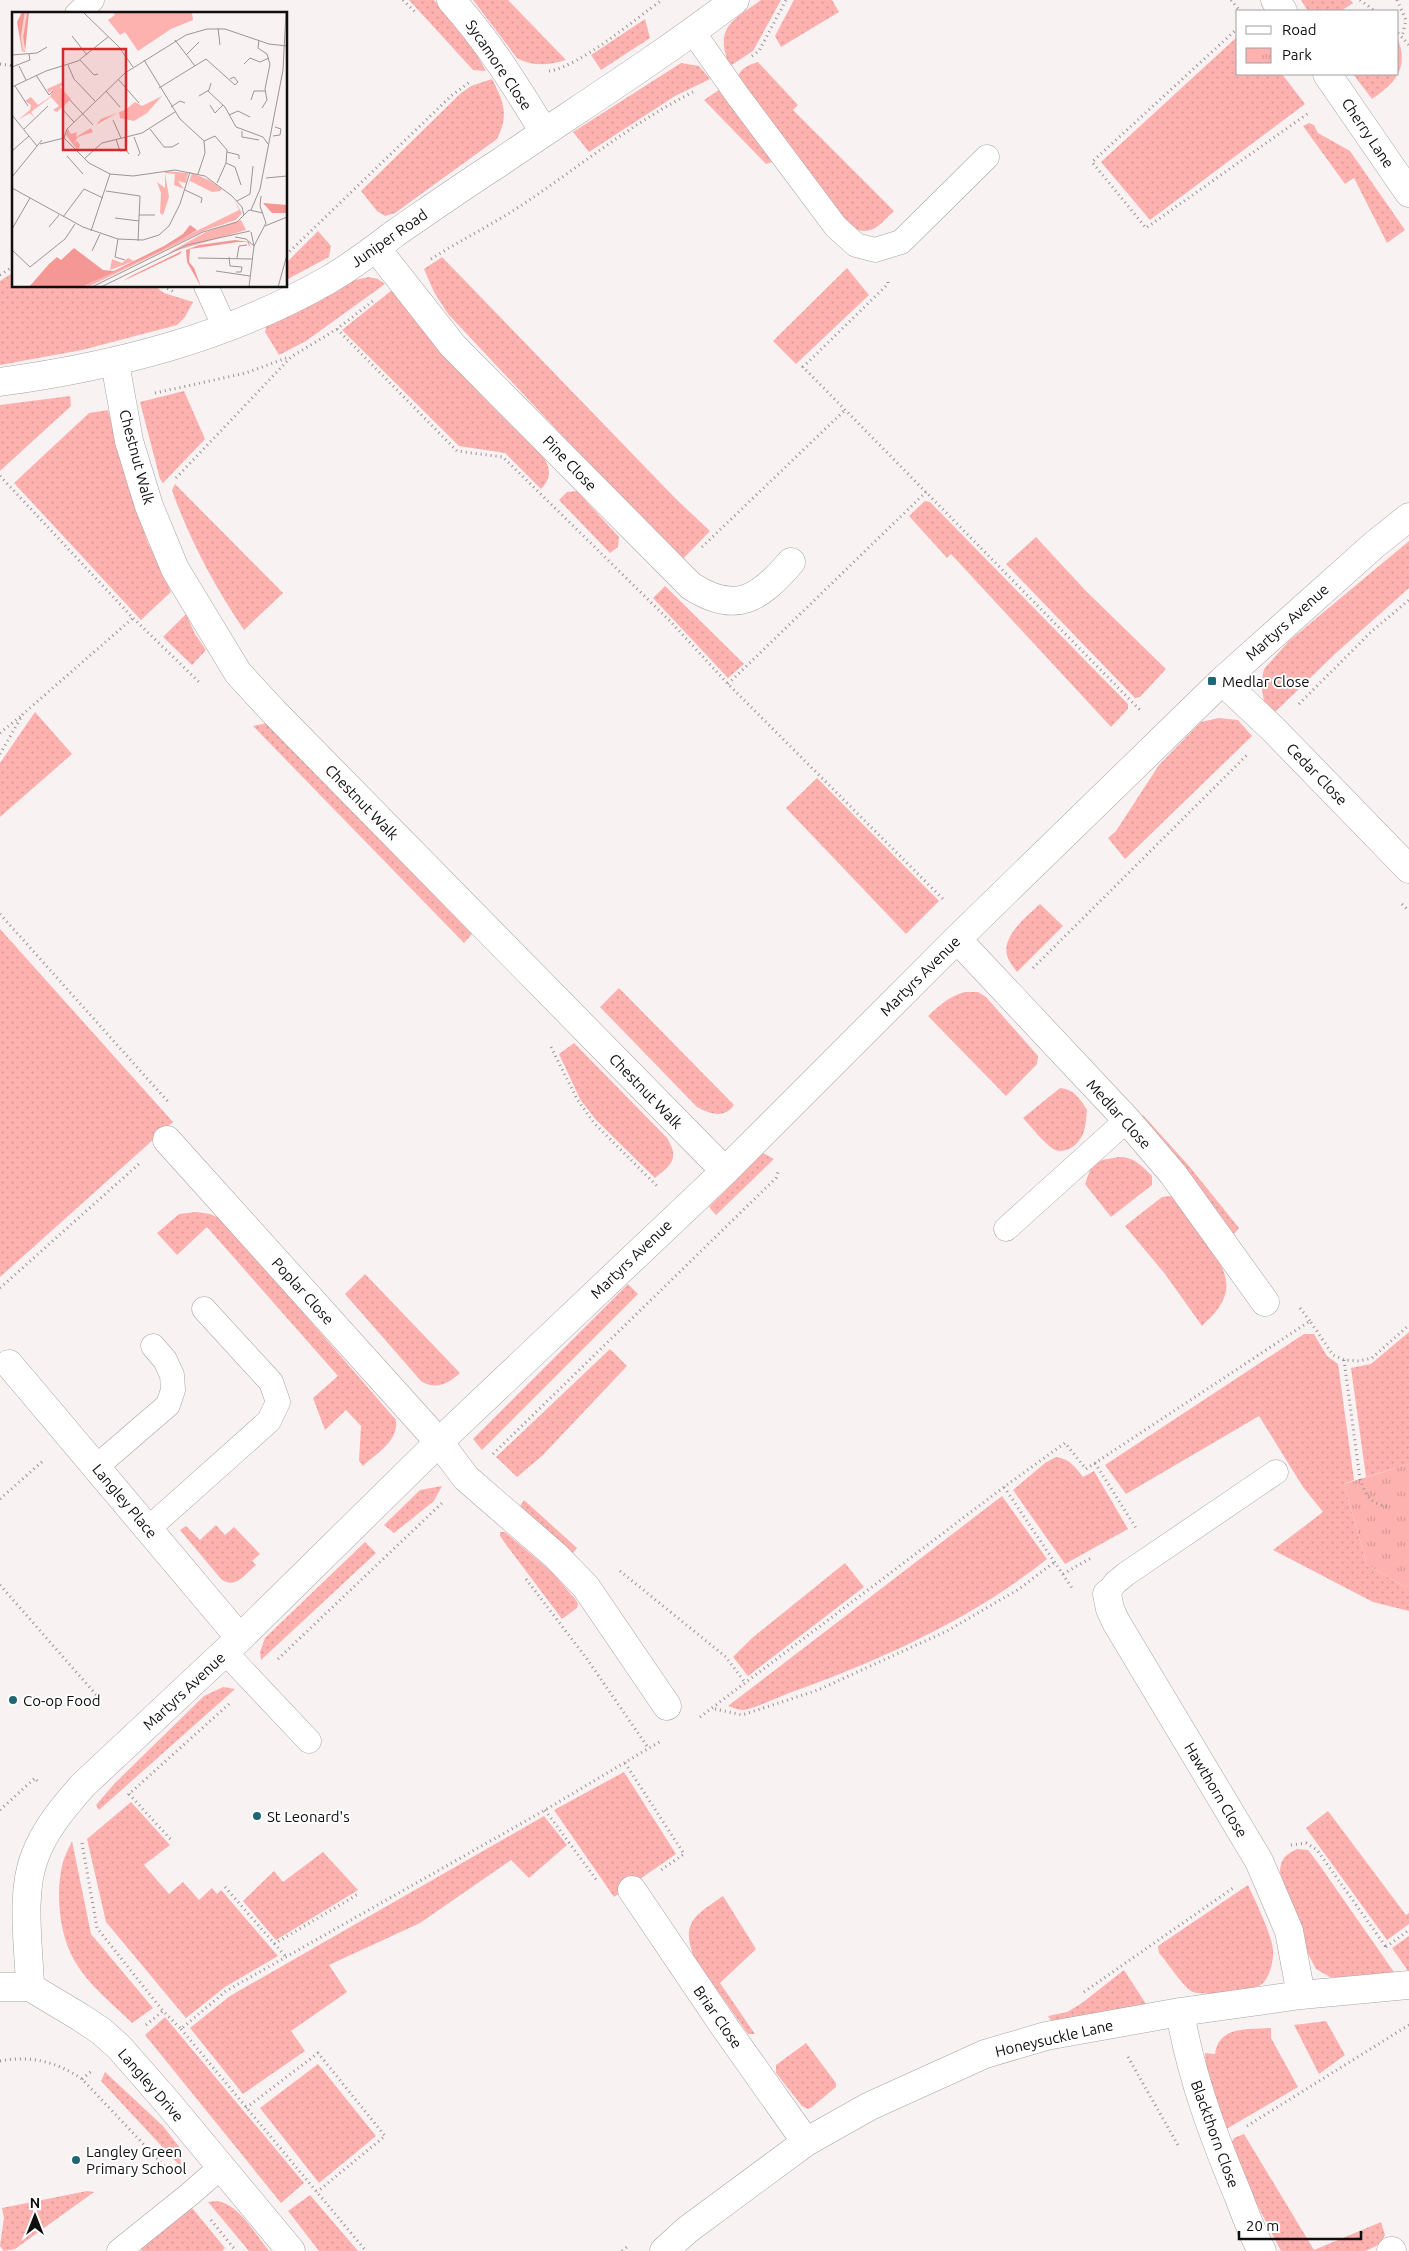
<svg xmlns="http://www.w3.org/2000/svg" width="1409" height="2251" font-family="Ubuntu,sans-serif">
<style>
.grass{fill:url(#grass-dots)}
.park{fill:url(#park-tufts)}
.lines{fill:none;stroke-linecap:round;stroke-linejoin:round}
.lane-casing{stroke:#a8a3a3;stroke-width:25}
.street-casing{stroke:#a8a3a3;stroke-width:29}
.path{stroke:#979292;stroke-width:3;stroke-dasharray:1 4;stroke-linecap:butt}
.lane{stroke:#fff;stroke-width:24}
.street{stroke:#fff;stroke-width:28}
.poi-dot{fill:#206775;stroke:#fff;stroke-width:2}
.labels{text-anchor:middle;dominant-baseline:central;stroke-width:4;stroke-linejoin:round;paint-order:stroke}
.street-label{font-size:15px;fill:#100e0e;stroke:#fff}
.poi-label{font-size:15px;fill:#100e0e;stroke:#fff;text-anchor:start}
.inset-river{fill:none;stroke:#f9d1cf;stroke-width:2.5}
.inset-road{fill:none;stroke:#9b9797;stroke-width:1}
.view{fill:#d62828;fill-opacity:0.15;stroke:#d62828;stroke-width:2.5}
.inset-edge{fill:none;stroke:#100e0e;stroke-width:2.5}
</style>
<defs>
<pattern id="grass-dots" width="8" height="8" patternUnits="userSpaceOnUse" patternTransform="scale(1.25)"><rect width="8" height="8" fill="#feb2b0"/><path d="M2 2h.1M6 6h.1" fill="none" stroke="#d99896" stroke-width="1.8" stroke-linecap="round"/></pattern>
<pattern id="park-tufts" width="24" height="20" patternUnits="userSpaceOnUse" patternTransform="scale(1.25)"><rect width="24" height="20" fill="#feb2b0"/><path d="M3 7l-1-3M5 7V3M7 7l1-3M15 17l-1-3M17 17v-4M19 17l1-3" fill="none" stroke="#d99896"/></pattern>
</defs>
<rect width="100%" height="100%" fill="#f8f2f2"/>
<path class="grass" d="M409 0H434L473 48 486 71 473 70Z
M473 0H508L566 60C549 65 533 67 517 58Z
M761 0H781L753 51 730 66C713 28 733 20 761 0Z
M794 0H832L839 12 781 47 775 36Z
M1301 0H1350L1353 3 1341 11H1308Z
M645 19 650 38 601 70 591 55Z
M1238 36V74H1282L1305 104 1150 220 1101 162Z
M1398 39C1409 69 1395 83 1372 99L1353 74H1398Z
M758 62 798 105 793 110 894 211C878 226 874 235 852 229L737 78C741 68 748 65 758 62Z
M681 63 699 66 710 79 675 96 589 152 573 132Z
M492 79C504 102 509 115 497 139L395 213 385 216 377 211 361 191 460 94 471 86Z
M720 89 772 162 766 164 704 100Z
M1309 123 1314 125 1318 133 1350 151 1405 230 1387 243 1354 178 1345 184 1303 126Z
M318 231 331 246 329 257 286 280V263Z
M442 257 675 498 710 531 683 559 603 479 448 314 434 292 424 269Z
M847 268 869 295 796 364 773 341Z
M14 272V286H155L164 293 193 302 185 317 177 325 82 350 0 365V281Z
M369 277 378 279 385 284 306 341 279 355 265 332 267 324 355 280Z
M392 290C438 352 486 402 542 455 551 468 552 477 541 489L505 453 459 446 342 330Z
M184 391 205 439 163 483 160 479 140 402Z
M70 396 71 406 0 471V405Z
M108 410 127 484 148 543 171 592 141 620 14 483 89 413Z
M175 484 283 593 244 630C215 587 192 544 174 496L172 490Z
M577 491 619 537 618 547 610 553 559 500 567 492Z
M925 501 930 502 1128 704V709L1111 727 951 554 947 558 909 516Z
M1036 537 1086 591 1166 669 1140 697 1135 698 1006 564Z
M1409 541V588L1336 653 1274 713 1264 701 1261 684 1264 669 1289 641Z
M665 586 744 664 728 678 653 598Z
M186 614 195 634 206 650 192 665 163 637Z
M35 712 72 754 0 817V763Z
M1219 718 1238 720 1252 736 1125 859 1108 838 1116 831 1159 765 1201 722Z
M267 723 472 934 464 943 253 726Z
M817 778 939 901 906 934 786 808Z
M1040 904 1063 926 1017 972C1014 968 1010 963 1008 958 999 938 1027 916 1040 904Z
M0 929 173 1122 0 1277Z
M619 988 734 1105C724 1119 710 1114 697 1107L600 1007Z
M965 992H978L986 997 1038 1056 1037 1064 1006 1096 928 1016C940 1005 949 996 965 992Z
M574 1043 667 1138C680 1159 671 1165 655 1178L596 1120 580 1099 559 1054Z
M1060 1088C1074 1089 1080 1099 1087 1110 1086 1118 1086 1129 1082 1136 1077 1146 1064 1155 1053 1149 1043 1142 1032 1128 1023 1118Z
M1143 1115 1189 1166 1239 1228 1234 1234 1185 1169 1140 1118Z
M763 1153 774 1159 716 1215 709 1207Z
M1119 1157C1134 1157 1141 1165 1152 1176V1185L1111 1217 1085 1184 1092 1165 1102 1160Z
M1171 1196C1188 1219 1235 1265 1225 1295 1221 1308 1211 1317 1202 1326L1165 1274 1125 1226 1162 1197Z
M196 1212 210 1214 222 1219 396 1420C399 1441 377 1453 363 1466L359 1461 361 1426 346 1410 325 1430 313 1398 338 1376 207 1227 177 1255 157 1233 179 1214Z
M365 1274 460 1373C449 1383 436 1391 421 1381L345 1294Z
M628 1284 638 1294 482 1450 473 1439Z
M1409 1332V1464L1366 1477 1351 1368 1371 1364Z
M1304 1334H1314L1327 1356 1338 1364 1354 1480 1344 1484 1367 1565 1409 1589V1611L1373 1602 1273 1550 1323 1512 1303 1487 1259 1416 1126 1494 1105 1465Z
M610 1349 627 1366 542 1456 517 1477 496 1457Z
M1056 1457C1070 1459 1075 1467 1083 1477L1094 1471 1128 1529 1065 1564 1013 1490 1045 1463Z
M442 1486 434 1501 394 1533 384 1525 420 1490Z
M1002 1496 1047 1559C972 1619 879 1661 789 1693 779 1697 751 1710 742 1710 738 1710 732 1707 728 1706Z
M524 1500 577 1548 571 1555 519 1508Z
M216 1525 225 1535 234 1527 260 1554 252 1561 256 1565C245 1574 235 1590 221 1579L180 1530 186 1526 200 1540Z
M500 1532H505L553 1573 576 1600 578 1604 577 1608 562 1619 507 1546 500 1536Z
M365 1542 376 1553 261 1660 260 1652 265 1638Z
M845 1563 864 1587 748 1676 733 1657 752 1638Z
M223 1687 235 1689 99 1810 96 1805 115 1783 204 1696Z
M624 1772 676 1854 614 1897 554 1810Z
M131 1802 170 1845 144 1865 169 1894 183 1882 199 1900 212 1888 217 1894 221 1890 278 1956 225 1987 186 2018 106 1922 87 1839Z
M1328 1811 1406 1915 1409 1913V1924L1387 1940 1306 1828Z
M544 1816 567 1845 529 1878 511 1860 420 1923 329 1965 347 1992 291 2031 305 2051 243 2094 190 2028 230 1996Z
M72 1841 91 1934 153 2008 132 2023C113 2004 88 1985 74 1960 59 1933 55 1892 63 1862 65 1855 69 1848 72 1841Z
M1297 1849 1308 1850 1318 1863 1394 1972 1346 1980 1330 1977 1316 1969 1307 1952 1280 1872C1281 1858 1285 1855 1297 1849Z
M323 1852 358 1890 276 1940 243 1901 274 1871 283 1882Z
M1248 1885C1256 1903 1270 1930 1273 1949 1274 1960 1270 1977 1262 1984 1253 1992 1201 1997 1191 1991 1181 1984 1168 1963 1159 1953L1158 1946Z
M723 1896 756 1949 720 1983 755 2034H748L694 1957C680 1922 696 1915 723 1896Z
M1409 1936V1971H1408L1392 1948Z
M1124 1970 1146 2004 1054 2025 1048 2016 1067 2012 1082 2003Z
M165 2017 304 2183 281 2203 145 2035Z
M1326 2021 1345 2055 1319 2074 1294 2025Z
M1271 2028V2038L1298 2087 1223 2131 1206 2069 1205 2053 1215 2054C1219 2025 1248 2030 1271 2028Z
M806 2043 836 2083V2087L812 2107 808 2109 802 2106 776 2073V2065Z
M318 2064 376 2136 319 2183 260 2108Z
M105 2072 163 2126 180 2148 181 2167 101 2081Z
M1244 2134 1314 2250 1381 2222 1385 2235C1381 2245 1375 2247 1365 2251H1281L1231 2154 1230 2145 1234 2138Z
M87 2191 94 2192 15 2249 4 2251 0 2246 4 2218 2 2208Z
M310 2195 358 2251H319L288 2211Z
M217 2201C239 2204 255 2234 269 2251H249L208 2202Z
M192 2208 225 2248 222 2251H142L140 2248Z"/>
<path class="park" d="M1409 1464V1589L1367 1565 1344 1484Z"/>
<g class="lines">
<defs>
<path id="lane" d="M77 14 92 0
M693 32 738 96 836 227 856 245 875 250 901 242 987 157
M206 286 225 328
M1006 1229 1127 1120
M96 1467 168 1405 173 1390 172 1375 165 1360 153 1346
M148 1529 269 1421 278 1402 271 1382 204 1309
M1107 1594 1115 1583 1126 1574 1276 1472
M225 1652 309 1741
M119 2251 190 2194 222 2166"/>
<path id="street" d="M451 0C488 41 516 86 544 132
M1275 0 1283 11
M1327 74 1409 193
M376 248 453 346 691 586C736 615 759 599 791 562
M115 363 129 441 149 506 175 569 238 673 274 712 725 1171
M0 382C115 366 227 338 328 280 351 267 373 250 394 234 429 210 463 186 499 163 578 109 659 58 735 0
M1222 681 1273 729 1409 869
M957 939 1127 1120 1173 1174 1265 1302
M167 1140 439 1442 466 1478 556 1556 586 1587 667 1706
M9 1364 240 1638
M1107 1594 1110 1609 1116 1622 1259 1861 1289 1931 1301 1995
M632 1890 726 2029 806 2142
M0 1987H30L80 2017 101 2031 119 2047 168 2103 291 2251
M30 1987C29 1948 20 1893 35 1856 45 1829 63 1808 82 1786L240 1638 439 1442 725 1171 957 939 1222 681 1374 545 1409 517
M1180 2012C1191 2076 1213 2135 1238 2195 1245 2213 1252 2234 1262 2251
M664 2251 687 2230 806 2142 870 2106 985 2054 1046 2036 1180 2012 1301 1995 1409 1985
M1391 2251H1392"/>
</defs>
<use href="#lane" class="lane-casing"/>
<use href="#street" class="street-casing"/>
<path class="path" d="M403 0 417 14
M1231 0 1240 11
M1360 0 1375 11
M1397 0 1406 20 1402 37
M1238 28 1092 162 1146 228 1310 112
M1398 33 1409 45
M752 56 759 51 786 0
M0 64 14 66
M549 71C579 67 635 19 662 0
M286 255 451 96 471 81
M431 259C461 240 493 224 522 205 579 167 632 123 693 92
M0 275 14 266
M888 282V284L803 367 1141 711
M163 286 174 292
M337 329 457 451 503 457 671 622 728 684 945 901
M155 393 246 373 289 357
M0 476 133 618 199 682
M176 478 291 357 337 329 373 301
M702 547 845 410
M728 684 926 492
M1299 704 1372 631 1409 600
M0 733 21 716
M0 754 23 714 133 618
M1402 904 1409 911
M0 914 170 1104
M1033 968 1248 754
M551 1047 577 1099 594 1123 657 1186
M0 1288 140 1163
M1300 1308 1310 1321
M1344 1360 1360 1479C1366 1496 1369 1502 1387 1507
M493 1454 776 1178 779 1169
M1095 1463 1136 1528
M1004 1487 1072 1588
M0 1499 44 1460
M620 1571 726 1657 746 1684
M1063 1574 1091 1558
M526 1579 587 1659 649 1749
M0 1585 99 1698
M278 1659 442 1503
M715 1709 742 1715 818 1690 947 1631 1019 1589 1056 1561
M700 1717 1004 1487 1065 1443 1086 1469 1310 1321 1333 1355 1344 1360 1359 1361 1372 1358 1409 1325
M625 1763 684 1854 661 1870
M129 1794 173 1842
M128 1795 229 1704
M0 1810 35 1778 38 1782
M545 1810 598 1882
M82 1843 97 1928 163 2011
M1291 1845 1306 1843 1317 1850 1386 1947
M225 1887 286 1957
M274 1944 360 1893
M1386 1947 1409 1930
M1084 1992 1233 1888
M146 2025 163 2011 181 2029 226 1991 545 1810 661 1741
M181 2029 366 2251
M1128 2057 1179 2147
M0 2061C31 2055 57 2062 82 2079L168 2170
M82 2079 93 2070
M246 2108 318 2053 385 2136 317 2192
M1247 2126 1409 2025
M211 2220 236 2251
M622 2251 628 2246"/>
<use href="#lane" class="lane"/>
<use href="#street" class="street"/>
</g>
<g class="poi-dot">
<rect x="1207" y="676" width="10" height="10" rx="2.5"/>
<circle cx="13" cy="1700" r="5"/>
<circle cx="257" cy="1816" r="5"/>
<circle cx="76" cy="2160" r="5"/>
</g>
<g class="labels">
<g class="street-label">
<text transform="translate(499 65) rotate(56)">Sycamore Close</text>
<text transform="translate(1368 133) rotate(56)">Cherry Lane</text>
<text transform="translate(389 238) rotate(-35)">Juniper Road</text>
<text transform="translate(137 457) rotate(75)">Chestnut Walk</text>
<text transform="translate(570 463) rotate(46)">Pine Close</text>
<text transform="translate(1287 622) rotate(-42)">Martyrs Avenue</text>
<text transform="translate(1317 774) rotate(46)">Cedar Close</text>
<text transform="translate(362 802) rotate(46)">Chestnut Walk</text>
<text transform="translate(920 976) rotate(-45)">Martyrs Avenue</text>
<text transform="translate(646 1091) rotate(46)">Chestnut Walk</text>
<text transform="translate(1119 1114) rotate(48)">Medlar Close</text>
<text transform="translate(631 1259) rotate(-44)">Martyrs Avenue</text>
<text transform="translate(303 1291) rotate(48)">Poplar Close</text>
<text transform="translate(125 1501) rotate(50)">Langley Place</text>
<text transform="translate(184 1691) rotate(-43)">Martyrs Avenue</text>
<text transform="translate(1216 1790) rotate(59)">Hawthorn Close</text>
<text transform="translate(718 2017) rotate(55)">Briar Close</text>
<text transform="translate(1054 2038) rotate(-13)">Honeysuckle Lane</text>
<text transform="translate(151 2085) rotate(49)">Langley Drive</text>
<text transform="translate(1215 2134) rotate(70)">Blackthorn Close</text>
</g>
<g class="poi-label">
<text x="1222" y="681">Medlar Close</text>
<text x="23" y="1700">Co-op Food</text>
<text x="267" y="1816">St Leonard's</text>
<text x="86" y="2151">Langley Green<tspan x="86" dy="17">Primary School</tspan></text>
</g>
</g>
<g transform="translate(12 12)">
<rect width="275" height="275" fill="#f8f2f2"/>
<path d="M53 69 48 75 59 87 45 100 41 98 47 94 39 85 19 100 23 106 18 101 6 108 18 98 19 93 13 89 19 85 26 93 38 85 41 77 37 81 35 77ZM150 84 135 101 122 109 108 106 107 100 84 113 89 107 113 98 123 90 130 94ZM61 112 56 117 59 122 65 120 64 125 79 116 81 120 66 125 62 131 65 129 68 133 66 139 54 123 55 118ZM153 159 176 161 174 171 166 169 172 177 162 173 163 162 153 161 157 185 151 203 148 201 149 181 145 170 153 176ZM180 161 197 168 210 177 208 179 200 180 178 169 175 177ZM222 188 230 201 224 208 194 218 76 275H71L227 198ZM229 208 234 218 156 241 194 220ZM116 246 122 249 98 258 100 247 110 251Z" fill="#feb2b0"/>
<path d="M10 0H17L13 40 10 39 5 10ZM251 191 275 193V201H260ZM178 213 185 218 148 239 70 275H17L37 252 45 245 49 248 62 236 91 258 102 259 152 234 171 222ZM223 228 237 230 238 235 235 230H226L178 237 177 250 182 256 189 275 175 250 174 238 187 233ZM170 239 168 242 111 269 119 264Z" fill="#f49795"/>
<path d="M101 0H193L180 1 181 8 159 17 126 39 113 20 108 23 96 8 103 3Z" fill="#feb2b0"/>
<path class="inset-river" d="M12 39 10 25 14 0"/>
<path class="inset-road" d="M71 0 107 35 121 55M206 16 208 33M60 24 75 43M163 28 183 54M247 28 246 36 255 42 258 52 253 77 255 88 250 96M0 43 25 41 35 35M174 43 187 30M68 48 82 63 86 62M132 48 168 107 192 129 193 141 186 162M232 52 238 46 248 50 257 46M56 53 62 67 83 89M7 54 14 68M0 55 18 48 17 42M24 63 37 83 41 79M106 67 127 91M3 74 16 94M0 75 34 59 66 49 96 25M147 76 194 47 223 73 226 70 222 65 218 67M94 79 108 95M196 79 213 95 224 115 251 125 256 132M187 84 197 78 199 71M58 88 81 113M239 88 242 79H254M198 93 203 101 211 93M159 95 168 89 173 91M51 98 62 110M0 103 25 134M217 103 226 99 238 105M101 108 109 126M12 117 36 94M138 117 152 135H160L167 131M230 119V125L247 128M261 124 268 123 269 117 263 115M122 125 128 141 126 144M52 126 55 117 113 61 174 23 195 17H213L257 32 275 34M52 126 77 151 98 162 121 164 163 158 193 164 220 184 230 195 232 203M104 127 108 139 114 138 117 142M192 129 203 124 215 138 214 151 205 171M28 132 52 126M0 139 17 124M215 140 227 143V147M55 144 71 162M72 147 90 131 130 121 163 100M214 151 223 155 229 173M0 165 30 128M254 166 275 164M0 176 71 215 106 227 131 228 147 223 157 214 168 192 178 160M173 178 190 186 189 191M94 179 128 184 126 229M225 189 238 182 241 154M239 198 248 177 271 58 274 0M127 203H143M51 205 72 177 91 186M103 206 127 209M253 214 275 205M37 215 47 203M0 217 18 186M79 219 98 162M223 225 234 227 242 234M106 227 103 245 113 248M242 234 254 211 248 194 249 184M0 238 18 255 53 227 63 212M80 239 88 222M217 245 218 254 230 255 229 260H224M186 246 240 247M225 246 227 234 235 233M204 259 238 264M80 275 191 220 225 210 237 198 251 201M89 275 175 233 238 219M237 275 242 234 239 220M266 275 275 243"/>
<path class="view" d="M51 37H114V138H51Z"/>
<rect width="275" height="275" class="inset-edge"/>
</g>
<rect x="1236" y="10" width="162" height="65" fill="#ffffff" stroke="#9f9f9f"/>
<rect x="1246" y="26" width="25" height="8" fill="#ffffff" stroke="#9f9f9f"/>
<text x="1282" y="35" font-size="15" fill="#100e0e">Road</text>
<rect x="1246" y="48" width="25" height="15" fill="url(#park-tufts)" stroke="#9f9f9f"/>
<text x="1282" y="60" font-size="15" fill="#100e0e">Park</text>
<g transform="translate(35 2216)" stroke="#ffffff" stroke-width="4" paint-order="stroke">
<path d="M0-4L9 19L0 12L-9 19Z" fill="#100e0e"/>
<text y="-8" font-size="14" font-weight="bold" text-anchor="middle" fill="#100e0e">N</text>
</g>
<path d="M1239 2231v8h122v-8" fill="none" stroke="#100e0e" stroke-width="2.5"/>
<text x="1246" y="2231" font-size="15" fill="#100e0e" stroke="#ffffff" stroke-width="4" paint-order="stroke">20 m</text>
</svg>
